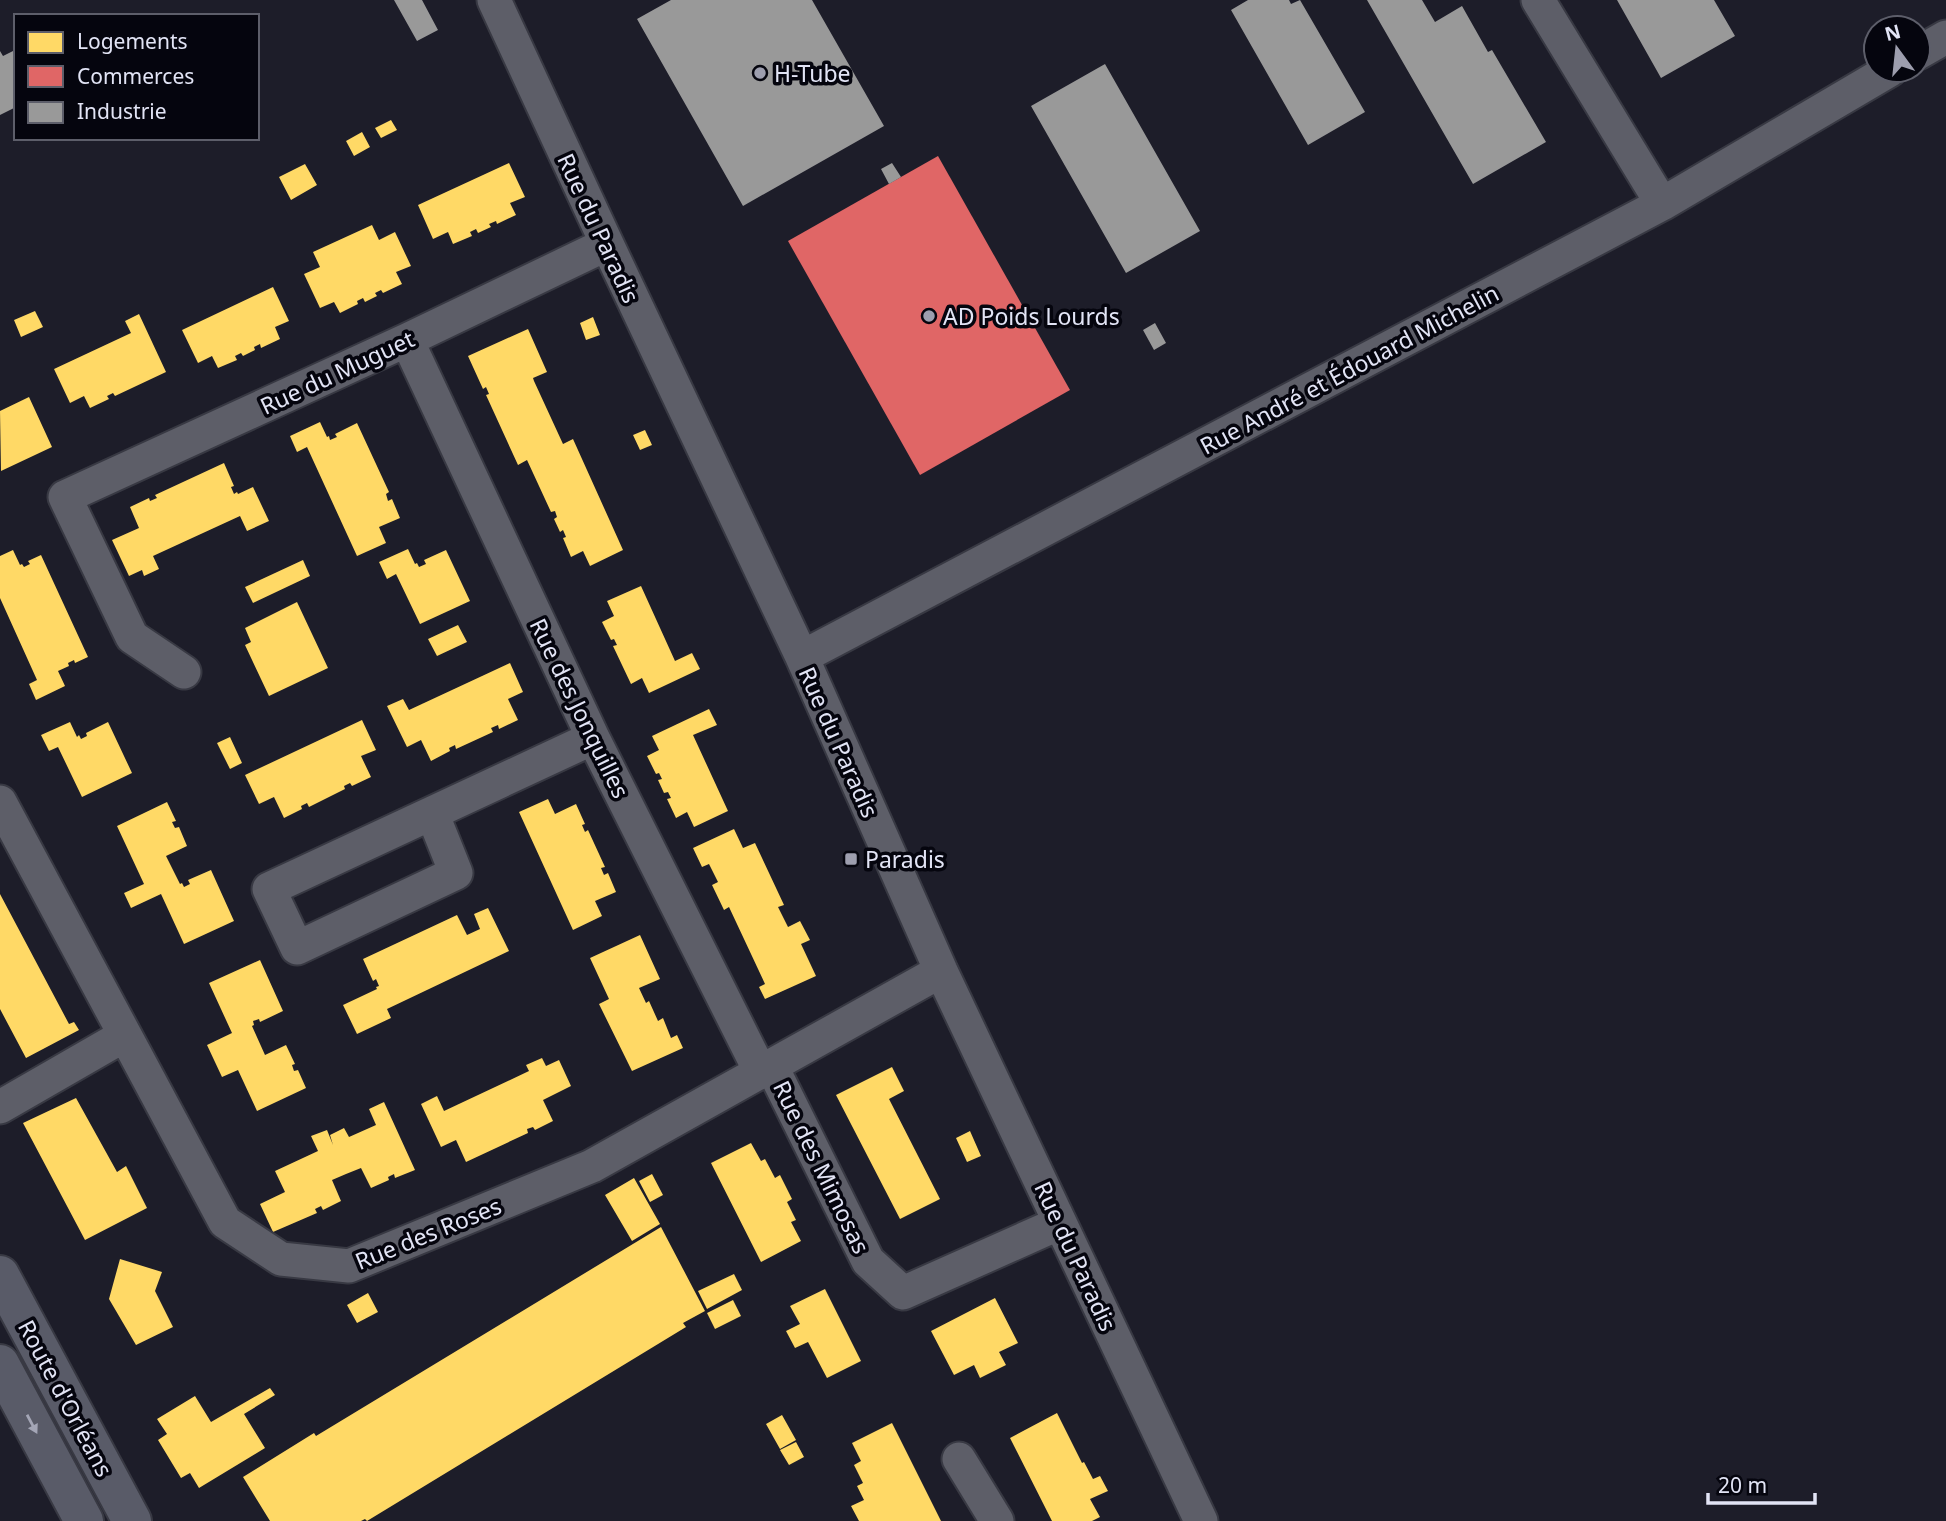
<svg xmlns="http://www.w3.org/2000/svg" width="1946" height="1521" font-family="'Noto Sans',sans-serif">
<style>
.homes{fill:#ffd966}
.shops{fill:#e06666}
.industry{fill:#999}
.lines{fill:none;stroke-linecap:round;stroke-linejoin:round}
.street-casing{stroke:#383943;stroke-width:37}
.primary-casing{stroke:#383943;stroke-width:42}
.street{stroke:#5d5e68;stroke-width:33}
.primary{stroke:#595b68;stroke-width:38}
.oneway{fill:#a4a6b6}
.poi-dot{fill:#9d9eae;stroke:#05050e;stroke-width:2.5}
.labels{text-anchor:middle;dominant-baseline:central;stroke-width:7;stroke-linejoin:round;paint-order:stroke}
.poi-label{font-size:23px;fill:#e2e4f5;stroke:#05050e;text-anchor:start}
.street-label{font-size:23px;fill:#e2e4f5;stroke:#05050e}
</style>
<rect width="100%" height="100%" fill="#1d1d29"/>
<path class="homes" d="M391 120 397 130 381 138 375 128Z
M362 132 370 147 354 156 346 141Z
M509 163 525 197 510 203 516 215 497 224 496 221 489 224 491 227 478 233 476 229 470 232 472 236 453 244 448 232 433 239 418 205Z
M305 164 317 185 291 200 279 177Z
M372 225 379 240 395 232 411 266 396 272 402 284 383 293 381 290 375 293 377 296 365 302 363 298 357 301 358 304 340 313 334 302 320 308 304 274 320 267 313 252Z
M273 287 289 321 275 327 280 339 261 348 260 344 254 347 255 350 243 356 241 353 235 356 237 360 218 368 212 356 198 363 182 330Z
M35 311 43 327 21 337 14 320Z
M139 314 166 372 115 396 113 393 107 396 109 399 90 408 84 396 70 403 54 369 131 333 125 321Z
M593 317 600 335 586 340 580 323Z
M528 329 547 372 533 378 534 381 563 444 573 439 623 550 590 566 583 551 571 557 563 538 566 537 563 530 560 532 554 519 557 517 555 511 551 512 527 460 518 465 486 395 489 394 486 387 483 389 468 356Z
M29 397 52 447 1 471 0 411Z
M320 422 327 437 329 436 330 440 337 437 335 434 357 423 389 492 386 494 388 501 392 499 400 518 379 527 386 543 357 556 307 447 297 452 290 436Z
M645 430 652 445 640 450 633 435Z
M224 463 234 486 231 487 234 494 237 492 238 494 253 487 269 521 247 531 240 516 153 556 159 569 144 576 142 570 129 576 112 540 139 528 130 507 149 498 150 501 157 498 155 495Z
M408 549 415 564 417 563 419 567 426 564 424 560 446 550 470 601 420 624 396 574 387 579 379 562Z
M13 550 20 565 22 564 24 567 30 564 28 561 41 555 88 657 75 663 74 660 68 663 69 666 58 671 65 686 36 700 29 684 37 680 0 598V556Z
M303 560 310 576 253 603 245 587Z
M641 586 675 661 692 653 700 669 649 693 642 678 631 684 613 646 617 645 614 639 611 640 602 622 614 616 607 601Z
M297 602 328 668 269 696 245 645 251 642 245 628Z
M458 625 467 642 437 656 428 639Z
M510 663 523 692 508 699 518 720 499 729 498 725 491 728 493 732 456 749 455 745 449 748 450 751 431 761 421 740 407 747 387 706 403 699 409 710Z
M709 709 717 725 693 735 728 811 694 827 687 812 676 818 667 799 671 798 668 792 664 793 658 780 662 779 659 773 656 774 647 756 659 750 652 736Z
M362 720 376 750 361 756 371 777 352 786 350 783 344 786 345 789 309 807 307 803 301 806 302 809 284 818 274 797 259 804 245 775Z
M70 722 77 737 79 735 81 739 87 736 86 733 108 722 132 773 82 797 58 747 49 751 41 735Z
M230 737 242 763 230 769 217 743Z
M548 799 555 814 576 804 585 824 582 825 585 832 588 830 605 867 601 868 604 875 608 873 616 892 595 901 602 916 573 930 519 812Z
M167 802 176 821 172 822 175 828 179 827 187 846 166 856 180 884 182 883 184 887 190 884 188 880 211 870 234 921 184 944 161 894 131 908 124 893 144 884 117 826Z
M734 829 743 848 755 843 784 905 778 907 788 927 800 921 810 940 801 944 816 976 765 999 759 987 765 984 729 907 724 910 712 885 718 882 709 864 702 867 693 848Z
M0 894 69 1024 74 1022 79 1030 26 1058 0 1009Z
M488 908 509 951 387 1009 391 1018 357 1034 343 1005 377 989 376 987 379 986 376 979 373 981 363 959 457 915 467 935 480 929 474 914Z
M640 935 660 979 639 988 646 1003 649 1001 658 1021 663 1018 671 1038 677 1035 683 1048 632 1071 599 1004 609 999 590 958Z
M260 960 283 1011 260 1022 259 1019 253 1021 254 1025 252 1026 265 1055 286 1045 295 1064 292 1065 294 1071 298 1070 306 1088 257 1111 238 1070 222 1077 207 1045 232 1033 209 983Z
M542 1058 546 1066 559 1060 571 1086 543 1100 553 1121 535 1130 533 1127 527 1129 528 1133 466 1162 456 1140 441 1147 421 1104 437 1096 444 1111 529 1071 526 1065Z
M892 1067 904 1091 889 1099 940 1199 900 1219 836 1095Z
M76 1098 117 1172 126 1166 147 1208 85 1240 23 1123Z
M384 1102 415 1170 395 1178 394 1174 388 1177 389 1180 371 1188 361 1168 346 1174 332 1180 341 1201 323 1210 321 1206 315 1209 317 1213 273 1232 260 1204 285 1192 275 1171 318 1151 311 1136 327 1130 333 1145 330 1135 344 1128 349 1137 376 1125 369 1109Z
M970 1131 981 1156 967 1162 956 1138Z
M751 1143 761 1161 765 1159 775 1178 780 1175 792 1199 787 1202 796 1220 791 1222 801 1241 761 1262 711 1163Z
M652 1174 663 1195 650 1202 639 1181Z
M634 1178 660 1224 632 1241 605 1195Z
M661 1227 705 1311 683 1323 686 1327 367 1521 365 1519 361 1521H270L243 1477 314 1433 316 1436Z
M120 1259 162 1272 155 1291 173 1327 136 1345 109 1299Z
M734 1274 742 1290 707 1309 698 1291Z
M825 1289 861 1361 827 1378 808 1342 795 1348 786 1331 800 1324 790 1306Z
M368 1293 378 1312 357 1323 347 1305Z
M995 1298 1018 1343 999 1352 1006 1365 980 1378 974 1365 954 1375 931 1331Z
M733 1300 741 1316 715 1329 707 1313Z
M270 1388 275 1395 244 1414 265 1448 199 1488 190 1473 181 1478 158 1440 167 1434 157 1419 195 1396 211 1422Z
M1057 1413 1082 1463 1084 1462 1093 1479 1100 1476 1108 1491 1090 1499 1100 1517 1092 1521H1052L1010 1438Z
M782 1415 796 1440 780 1449 766 1424Z
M892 1423 941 1521H859L851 1506 864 1500 857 1486 863 1483 854 1465 861 1461 852 1443Z
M796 1442 804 1457 789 1465 780 1450Z"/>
<path class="shops" d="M938 156 1070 390 920 475 788 241Z"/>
<path class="industry" d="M394 0H422L438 30 417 41Z
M671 0H812L884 126 743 206 637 19Z
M1248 0H1289L1291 4 1300 0 1365 112 1308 145 1231 10Z
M1367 0H1422L1435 22 1462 6 1488 52 1492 50 1546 142 1473 184Z
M1617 0H1714L1735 36 1661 78Z
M15 50 16 107 0 115V51L3 56Z
M1105 64 1200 231 1126 273 1031 106Z
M892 163 901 177 889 184 881 169Z
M1155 323 1166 343 1154 350 1143 330Z"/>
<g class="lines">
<defs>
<path id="street" d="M494 0 607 244 802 657 941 971 1201 1521
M1538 0 1662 204
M1918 53 1946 37
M407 340 593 738 760 1071
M802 657 1662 204 1890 70
M184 672 132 637 65 497 407 340 607 244
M0 802 125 1035
M432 813 456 873 297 948 269 889 593 738
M771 1065 868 1261 903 1293 1060 1223
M0 1107 125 1035 225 1222 281 1259 349 1266 592 1166 941 971
M959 1459 997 1521"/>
<path id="primary" d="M0 1275 132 1521
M0 1364 84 1521"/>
</defs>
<use href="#street" class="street-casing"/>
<use href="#primary" class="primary-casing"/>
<use href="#street" class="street"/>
<use href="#primary" class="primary"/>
</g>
<defs><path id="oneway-solid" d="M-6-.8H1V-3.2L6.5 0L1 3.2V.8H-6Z" transform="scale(1.75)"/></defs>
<use class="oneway" href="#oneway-solid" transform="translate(32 1424) rotate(62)"/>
<g class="poi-dot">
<circle cx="760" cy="73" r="7"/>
<circle cx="929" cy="316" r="7"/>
<rect x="844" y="852" width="14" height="14" rx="3.5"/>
</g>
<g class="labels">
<g class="poi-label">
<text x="774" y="73">H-Tube</text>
<text x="943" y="316">AD Poids Lourds</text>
<text x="865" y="859">Paradis</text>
</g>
<g class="street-label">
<text transform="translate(599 228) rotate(65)">Rue du Paradis</text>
<text transform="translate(1349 369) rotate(-28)">Rue André et Édouard Michelin</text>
<text transform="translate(337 372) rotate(-25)">Rue du Muguet</text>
<text transform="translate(580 708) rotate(64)">Rue des Jonquilles</text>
<text transform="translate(839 742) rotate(66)">Rue du Paradis</text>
<text transform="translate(822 1167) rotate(64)">Rue des Mimosas</text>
<text transform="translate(428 1233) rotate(-22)">Rue des Roses</text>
<text transform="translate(1076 1256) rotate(65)">Rue du Paradis</text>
<text transform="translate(66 1398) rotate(62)">Route d'Orléans</text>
</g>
</g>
<rect x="14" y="14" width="245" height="126" fill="#05050e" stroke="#5d5e6a" stroke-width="2"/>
<rect x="28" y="32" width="35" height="21" fill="#ffd966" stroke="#5d5e6a" stroke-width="2"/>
<text x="77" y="49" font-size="21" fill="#e2e4f5">Logements</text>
<rect x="28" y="66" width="35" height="21" fill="#e06666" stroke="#5d5e6a" stroke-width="2"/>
<text x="77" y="84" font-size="21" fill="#e2e4f5">Commerces</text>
<rect x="28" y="102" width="35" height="21" fill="#999999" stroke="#5d5e6a" stroke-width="2"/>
<text x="77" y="119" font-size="21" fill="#e2e4f5">Industrie</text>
<g transform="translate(1897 49) rotate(345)"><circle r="33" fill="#05050e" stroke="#5d5e6a" stroke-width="2"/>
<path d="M0-5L12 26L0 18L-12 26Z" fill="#9d9eae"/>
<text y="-10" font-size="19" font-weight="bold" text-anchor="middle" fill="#e2e4f5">N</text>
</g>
<path d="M1708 1493v10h107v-10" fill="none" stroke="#e2e4f5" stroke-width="3.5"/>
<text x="1718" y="1493" font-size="21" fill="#e2e4f5" stroke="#05050e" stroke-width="5" paint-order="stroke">20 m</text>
</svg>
